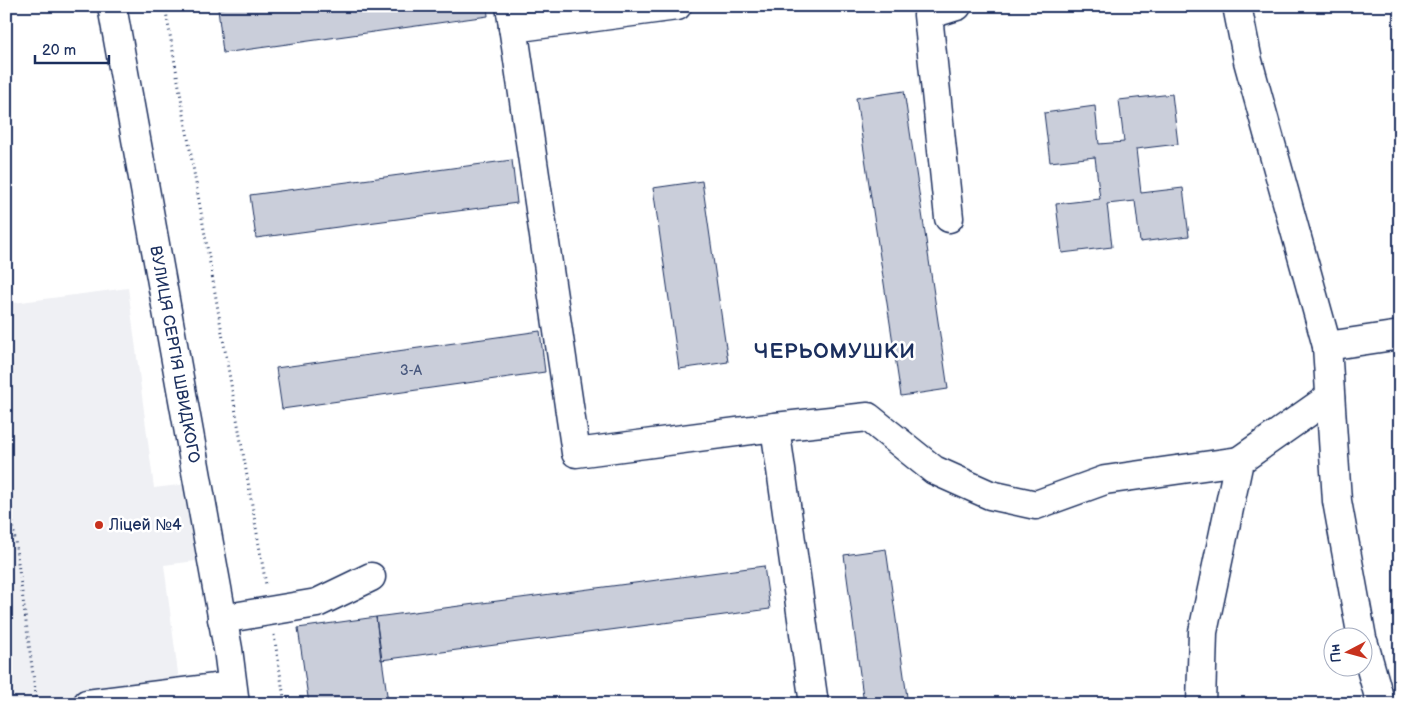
<svg xmlns="http://www.w3.org/2000/svg" width="1406" height="710" font-family="'Balsamiq Sans',sans-serif">
<style>
.built{fill:#eff0f4}
.building{fill:#caceda;stroke:#1b2f5e}
.lines{fill:none;stroke-linecap:round;stroke-linejoin:round}
.minor-casing{stroke:#1b2f5e;stroke-width:31}
.path{stroke:#1b2f5e;stroke-width:3;stroke-dasharray:1 4;stroke-linecap:butt}
.minor{stroke:#fff;stroke-width:28}
.poi-dot{fill:#c8321e;stroke:#fff;stroke-width:2}
.labels{text-anchor:middle;dominant-baseline:central;stroke-width:5;stroke-linejoin:round;paint-order:stroke}
.number-label{font-size:14px;fill:#47577d}
.street-label{font-size:16px;fill:#1b2f5e;stroke:#fff}
.poi-label{font-size:16px;fill:#1b2f5e;stroke:#fff;text-anchor:start}
.district-label{font-size:21px;font-weight:bold;letter-spacing:1px;fill:#1b2f5e;stroke:#fff}
</style>
<rect width="100%" height="100%" fill="#fff"/>
<filter id="ink" filterUnits="userSpaceOnUse"><feTurbulence type="fractalNoise" baseFrequency=".02" numOctaves="2"/><feDisplacementMap in="SourceGraphic" scale="10" xChannelSelector="R" yChannelSelector="G"/><feConvolveMatrix kernelMatrix="1 2 1 2 8 2 1 2 1" color-interpolation-filters="sRGB"/></filter>
<g filter="url(#ink)">
<path class="built" d="M128 288 154 488 187 484 196 561 164 565 182 704H6V304Z"/>
<path class="building" d="M234 6H487L488 16 223 53 218 9Z
M904 91 948 389 901 396 856 98Z
M1172 94 1178 144 1136 149 1141 193 1183 188 1189 236 1140 242 1135 201 1107 204 1112 247 1062 253 1056 204 1100 199 1095 157 1050 162 1044 113 1095 106 1099 144 1124 142 1119 100Z
M512 160 517 203 256 238 250 195Z
M702 181 728 362 679 369 653 188Z
M540 331 545 372 282 409 276 368Z
M886 549 908 704H864L844 555Z
M764 566 770 609 381 660 376 617Z
M376 617 388 702 371 704H309L298 628Z
M1269 698 1270 704H1226Z
M401 700V704H371L388 702Z"/>
<g class="lines">
<defs>
<g id="minor">
<path id="s1" d="M112 6 228 649 235 704"/>
<path d="M510 6 576 453 775 427 814 704"/>
<path d="M1237 6 1248 61 1327 346 1337 501 1362 638"/>
<path d="M513 28 677 6"/>
<path d="M949 218 928 15 957 6"/>
<path d="M1327 346 1400 335"/>
<path d="M775 427 868 417 934 470 990 495 1036 505 1105 480 1239 461"/>
<path d="M222 619 317 603 371 577"/>
<path d="M1364 644 1381 704"/>
<path d="M87 704 232 686"/>
<path d="M1201 704 1203 632 1239 461 1330 397"/>
</g>
</defs>
<use href="#minor" class="minor-casing"/>
<path class="path" d="M165 6 266 585
M6 473 37 704
M274 635 285 704"/>
<use href="#minor" class="minor"/>
</g>
</g>
<circle class="poi-dot" cx="99" cy="525" r="5"/>
<g class="labels">
<g class="number-label">
<text x="411" y="370">3-А</text>
</g>
<g class="street-label">
<text stroke="none"><textPath href="#s1" startOffset="354">ВУЛИЦЯ СЕРГІЯ ШВИДКОГО</textPath></text>
</g>
<g class="poi-label">
<text x="109" y="525">Ліцей №4</text>
</g>
<g class="district-label">
<text x="835" y="351">ЧЕРЬОМУШКИ</text>
</g>
</g>
<rect width="1406" height="710" fill="none" stroke="#fff" stroke-width="25"/>
<rect x="12" y="12" width="1381" height="685" fill="none" stroke="#1b2f5e" stroke-width="2" filter="url(#ink)"/>
<g transform="translate(1348 652) rotate(264)"><circle r="24" fill="#ffffff" stroke="#a4acbf"/>
<path d="M0-4L9 19L0 12L-9 19Z" fill="#c8321e"/>
<text y="-8" font-size="14" font-weight="bold" text-anchor="middle" fill="#1b2f5e">Пн</text>
</g>
<path d="M35 55v8h74v-8" fill="none" stroke="#1b2f5e" stroke-width="2.5"/>
<text x="42" y="55" font-size="15" fill="#1b2f5e" stroke="#ffffff" stroke-width="4" paint-order="stroke">20 m</text>
</svg>
